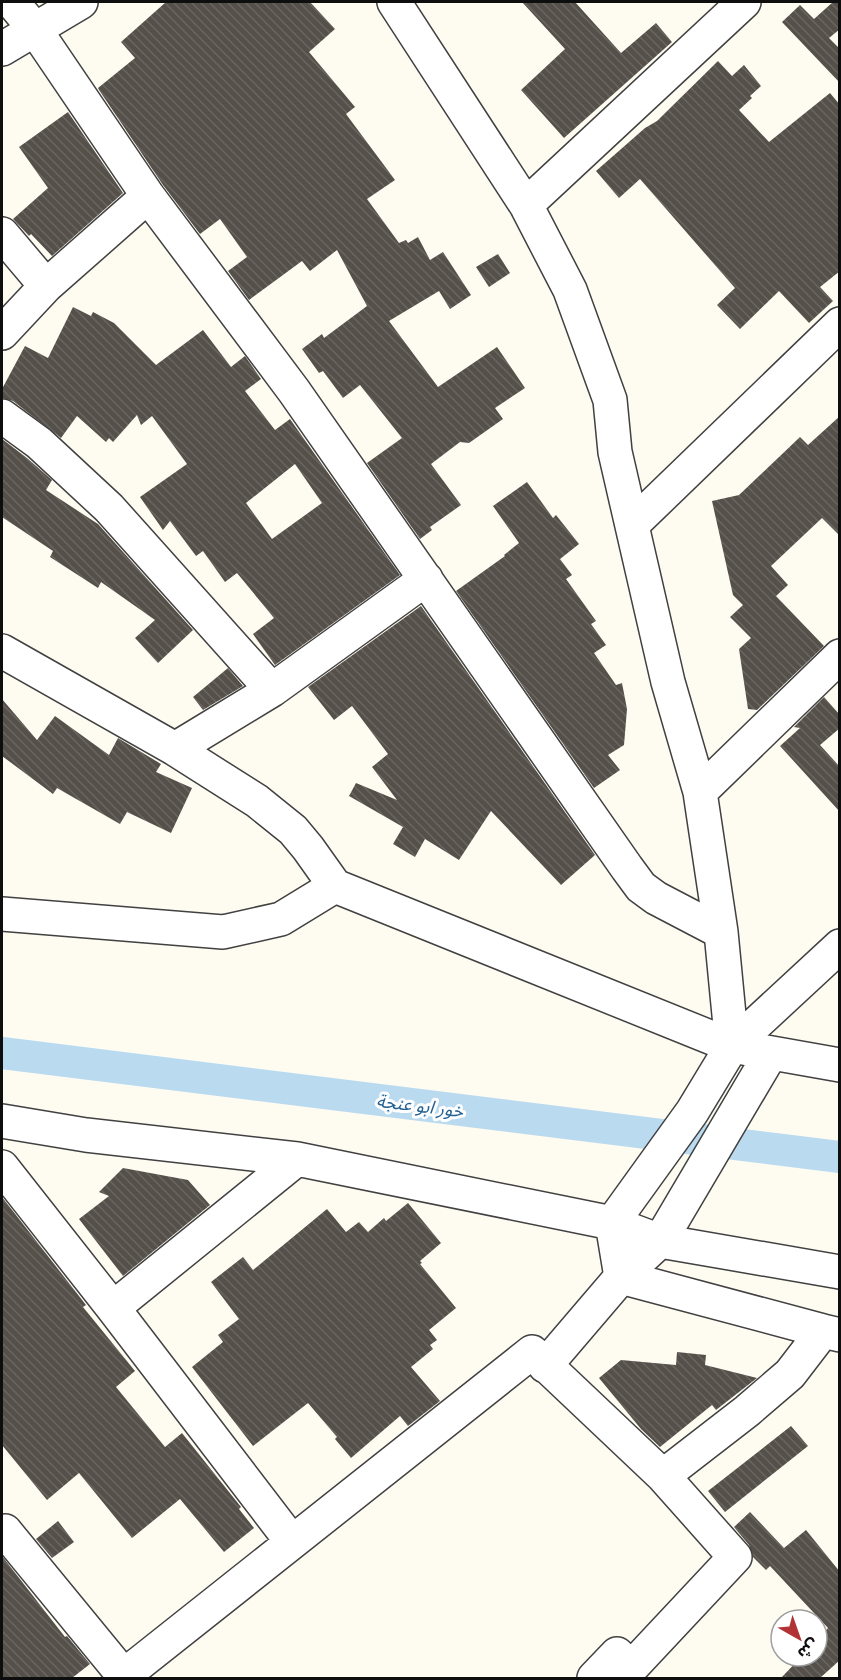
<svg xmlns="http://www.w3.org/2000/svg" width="841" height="1680" font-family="'PT Serif','Noto Sans Arabic',serif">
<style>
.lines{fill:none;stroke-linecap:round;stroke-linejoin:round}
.canal{stroke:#badaf0;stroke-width:32}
.building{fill:url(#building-back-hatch);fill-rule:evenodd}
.minor-casing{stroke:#414141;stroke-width:36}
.minor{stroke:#fff;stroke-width:33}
.labels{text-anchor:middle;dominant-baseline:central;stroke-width:6;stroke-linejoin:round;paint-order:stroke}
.water-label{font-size:18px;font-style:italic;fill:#236094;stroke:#fff}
</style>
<defs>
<pattern id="building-back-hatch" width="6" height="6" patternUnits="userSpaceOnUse" patternTransform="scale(1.5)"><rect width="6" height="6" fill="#56504b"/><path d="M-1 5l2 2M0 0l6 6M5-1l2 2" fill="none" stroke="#696561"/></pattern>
</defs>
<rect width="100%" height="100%" fill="#fefbf1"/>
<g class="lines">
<path class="canal" d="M2 1053 840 1157"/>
</g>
<path class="building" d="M166 2H310L335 29 309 52 355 107 346 114 395 180 367 199 399 243 406 240 408 243 418 237 430 260 443 252 471 295 450 309 439 291 389 321 438 387 497 347 525 388 495 408 503 419 469 443 460 442 431 464 461 505 430 527 432 530 420 539 367 463 402 438 360 385 343 398 323 371 319 373 302 349 322 334 324 338 367 306 337 250 310 271 302 261 249 300 228 271 247 257 220 219 200 234 163 185 99 90 98 88 135 58 121 42Z
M522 2H575L621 53 656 23 672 42 564 138 521 90 565 49Z
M833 2H840V29L829 38 840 49V83L782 22 800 5 814 19Z
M718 61 732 76 744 65 761 86 750 96 752 98 739 110 769 142 830 93 840 105V271L820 287 833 301 809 323 779 291 740 329 717 305 735 288 640 179 619 198 596 171 645 128 657 121Z
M68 112 123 193 52 256 31 234 29 236 13 219 48 188 19 147Z
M498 254 510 273 489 287 476 267Z
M73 307 91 316 93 312 114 323 156 365 203 330 231 367 245 356 261 379 245 391 275 430 290 419 400 575 275 665 253 634 274 618 237 573 225 582 203 551 196 556 170 521 163 530 140 497 187 464 152 416 141 425 137 415 113 442 109 438 106 442 77 416 61 438 13 401 2 398V389L25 346 48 358ZM295 464 322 503 272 539 246 503Z
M840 416V536L822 518 771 566 788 585 776 596 824 646 757 710 748 709 739 649 751 638 730 617 743 605 733 595 712 501 739 495 800 437 808 445Z
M2 439 27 458 52 480 46 490 98 524 193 630 158 663 135 638 155 620 101 582 98 588 50 557 53 551 2 517Z
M527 482 553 518 556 515 579 544 560 559 572 575 566 579 596 621 591 624 606 645 594 653 616 685 622 683 627 709 624 745 608 755 620 770 594 788 456 591 505 556 504 555 519 543 493 506Z
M421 606 595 855 561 885 491 811 459 860 425 839 415 857 393 844 403 827 349 796 356 783 397 800 372 767 388 754 352 706 334 720 308 687Z
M228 668 243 686 203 710 193 697Z
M824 697 840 715V728L820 745 840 767V812L780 746 800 728 794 727Z
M2 699 37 740 55 716 109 755 118 738 161 764 156 772 192 788 171 833 127 812 120 824 57 788 53 794 2 756Z
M123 1168 188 1180 210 1205 123 1276 79 1219 109 1196 99 1192Z
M2 1197 86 1305 83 1307 135 1371 116 1387 165 1447 182 1433 241 1507 239 1509 254 1528 224 1552 180 1499 132 1538 79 1473 47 1500 2 1445Z
M408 1203 441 1243 420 1261 422 1263 420 1264 456 1308 429 1330 437 1340 430 1345 433 1349 411 1367 440 1401 408 1426 400 1416 351 1458 335 1439 337 1437 308 1403 253 1446 192 1367 223 1342 218 1335 239 1319 211 1282 243 1257 253 1270 327 1209 346 1232 359 1222 368 1232 384 1218 386 1221Z
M677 1352 706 1355 705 1365 757 1378 716 1410 712 1405 660 1447 641 1429 599 1378 621 1360 676 1365Z
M791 1426 808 1446 725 1512 708 1491Z
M750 1512 784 1548 806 1530 840 1572V1660L820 1678H781L802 1656H817V1640L828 1628 770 1566 766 1570 753 1557 749 1545 734 1527Z
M58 1521 74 1542 52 1558 36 1539Z
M2 1556 65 1637 67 1636 90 1664 72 1678H2Z"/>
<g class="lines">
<defs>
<path id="minor" d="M12 2 34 28 148 196 294 391 627 868 641 887 656 898 721 932 732 1046
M394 2 526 205 570 290 610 400 615 452 668 682 700 792
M2 49 81 2
M526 205 744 2
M2 234 46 286
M2 333 46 286 148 196
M2 416 39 443 109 508 272 690
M633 524 840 324
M2 651 175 749 257 801 293 830 308 848 335 886
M175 749 272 690 426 579
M2 914 223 932 281 919 335 886 732 1046 840 1065
M721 932 700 792 840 656
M2 1121 86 1135 297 1159 612 1223 660 1241 840 1272
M2 1167 113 1308 292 1542
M621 1277 612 1223 692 1112 732 1046 840 946
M621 1277 823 1331
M113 1308 297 1159
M545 1366 621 1277 660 1241 771 1053
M663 1476 747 1411 790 1374 823 1331 840 1335
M2 1534 5 1531 124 1676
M121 1678 532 1352 663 1476 735 1557 631 1668 617 1654 594 1678"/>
</defs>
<use href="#minor" class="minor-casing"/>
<use href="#minor" class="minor"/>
</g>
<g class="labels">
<g class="water-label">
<text transform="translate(420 1105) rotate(7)">خور ابو عنجة</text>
</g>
</g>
<rect width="841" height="1680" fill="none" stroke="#0e0e0e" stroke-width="6"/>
<g transform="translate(799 1638) rotate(140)"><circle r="28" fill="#ffffff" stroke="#9f9f9f" stroke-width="1.5"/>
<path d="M0-4.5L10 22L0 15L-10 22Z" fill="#b13336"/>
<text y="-9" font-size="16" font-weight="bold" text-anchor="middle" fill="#0e0e0e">ش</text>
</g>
</svg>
